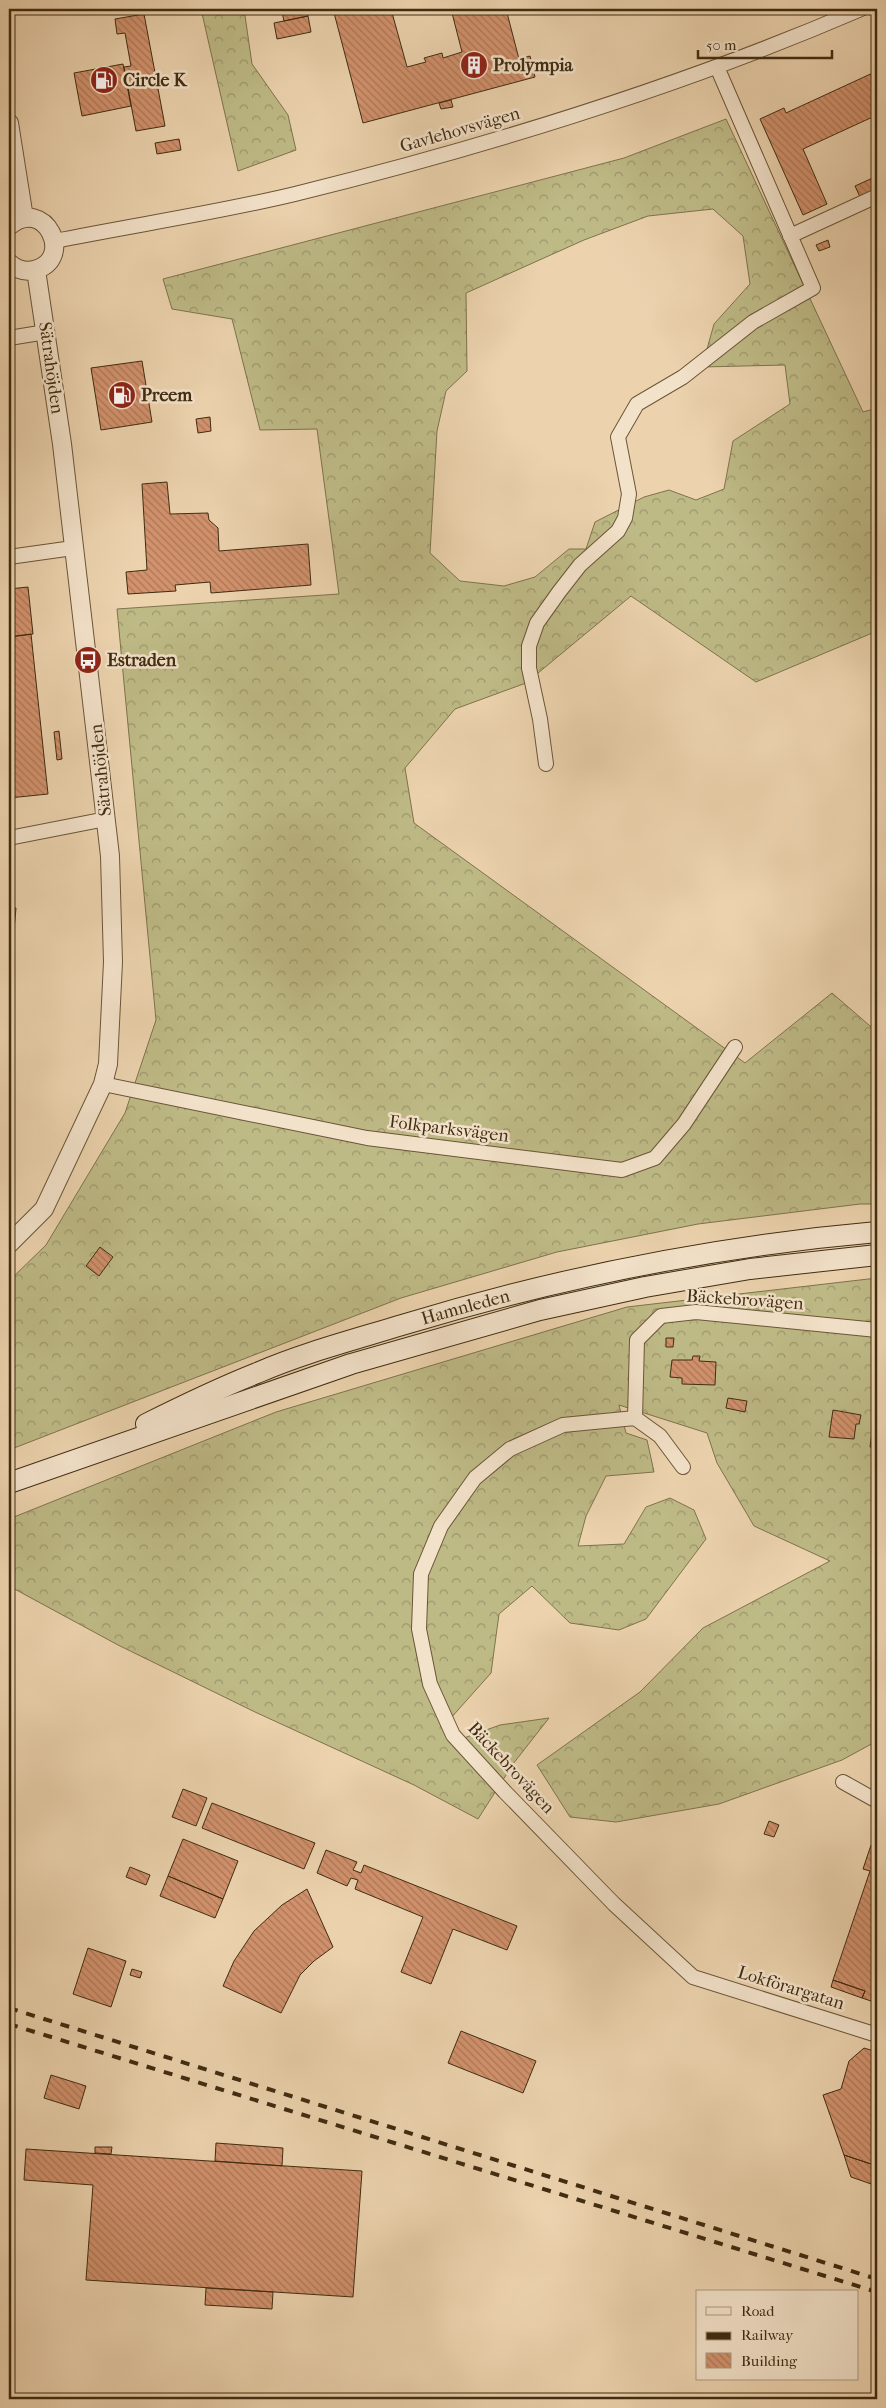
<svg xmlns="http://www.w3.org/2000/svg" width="886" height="2408" font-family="'IM FELL French Canon',serif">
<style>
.forest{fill:url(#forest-crowns);stroke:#7f734c;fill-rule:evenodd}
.building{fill:url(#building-back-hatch);stroke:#402c11}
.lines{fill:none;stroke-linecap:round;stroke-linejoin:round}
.minor-casing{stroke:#6b5638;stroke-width:16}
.tertiary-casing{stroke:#6b5638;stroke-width:20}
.secondary-casing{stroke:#402c11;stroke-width:22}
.minor{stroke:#f3e2ca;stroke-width:14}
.tertiary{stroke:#f3e2ca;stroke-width:18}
.secondary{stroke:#f3e2ca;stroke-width:20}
.rail{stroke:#402c11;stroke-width:4;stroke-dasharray:9 9;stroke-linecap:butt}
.labels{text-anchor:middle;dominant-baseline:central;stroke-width:5;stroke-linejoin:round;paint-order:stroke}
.poi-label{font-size:18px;font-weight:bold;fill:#402c11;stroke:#f3e2ca;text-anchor:start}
.street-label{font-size:18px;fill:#402c11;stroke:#f3e2ca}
</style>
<defs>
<pattern id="forest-crowns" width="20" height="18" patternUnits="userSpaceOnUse" patternTransform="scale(1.25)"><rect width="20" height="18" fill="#beba86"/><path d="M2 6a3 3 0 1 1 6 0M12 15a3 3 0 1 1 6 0" fill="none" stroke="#9c976c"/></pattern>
<pattern id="building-back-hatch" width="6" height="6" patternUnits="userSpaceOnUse" patternTransform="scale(1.25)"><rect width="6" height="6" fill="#d2926d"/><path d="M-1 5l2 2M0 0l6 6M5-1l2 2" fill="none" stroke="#ac7758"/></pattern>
</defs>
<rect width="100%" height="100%" fill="#ecd3ae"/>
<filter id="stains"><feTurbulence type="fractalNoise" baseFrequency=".004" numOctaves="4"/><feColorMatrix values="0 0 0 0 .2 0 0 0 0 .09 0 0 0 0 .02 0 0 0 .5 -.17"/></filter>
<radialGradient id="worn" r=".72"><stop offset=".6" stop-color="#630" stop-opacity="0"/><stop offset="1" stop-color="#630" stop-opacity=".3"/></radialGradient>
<path class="forest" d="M 201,9 L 244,9 L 252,64 L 288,115 L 296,150 L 238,171 Z
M 726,119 L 863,412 L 877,408 L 877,631 L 756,682 L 631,596 L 526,683 L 455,709 L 405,768 L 414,823 L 745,1063 L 832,993 L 877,1032 L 877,1204 L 860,1204 L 698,1224 L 557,1252 L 401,1298 L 9,1450 L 9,1281 L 46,1245 L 125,1113 L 156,1020 L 117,609 L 339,594 L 317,429 L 260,430 L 232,319 L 172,309 L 163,279 L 624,158 ZM 713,209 L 743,236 L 750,284 L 714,324 L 702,367 L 785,365 L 790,404 L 733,441 L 724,489 L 696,500 L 669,490 L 644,497 L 595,522 L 586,549 L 569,549 L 535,577 L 504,586 L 460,581 L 430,553 L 437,431 L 446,391 L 467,371 L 466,293 L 584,240 L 648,216 Z
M 877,1278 L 877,1741 L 842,1760 L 719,1804 L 616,1822 L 570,1817 L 537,1765 L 640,1692 L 703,1628 L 830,1561 L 754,1526 L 717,1463 L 707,1433 L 619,1405 L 626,1433 L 647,1440 L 654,1472 L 606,1476 L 586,1516 L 578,1546 L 624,1544 L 646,1507 L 670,1498 L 694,1510 L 706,1539 L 646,1619 L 619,1630 L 570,1623 L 532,1586 L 499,1614 L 491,1673 L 442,1728 L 453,1742 L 500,1725 L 549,1718 L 513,1764 L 478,1819 L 414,1785 L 255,1712 L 118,1645 L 9,1586 L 9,1519 L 276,1412 L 627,1307 Z"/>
<path class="building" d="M 295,9 L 306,9 L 308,16 L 284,21 L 282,12 Z
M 333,9 L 391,9 L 407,67 L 426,62 L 424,58 L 442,53 L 443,58 L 462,52 L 451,9 L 506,9 L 519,59 L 530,56 L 535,77 L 363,123 Z
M 144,14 L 165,126 L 136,131 L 124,67 L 131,66 L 125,33 L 117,34 L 115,19 Z
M 308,16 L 311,32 L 277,39 L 274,23 Z
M 123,64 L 131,106 L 82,116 L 74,73 Z
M 877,71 L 877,115 L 803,149 L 827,204 L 803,215 L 760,119 L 784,108 L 786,113 Z
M 451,100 L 453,107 L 441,109 L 439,103 Z
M 179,139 L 181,150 L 157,154 L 155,143 Z
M 877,176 L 877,189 L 860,197 L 855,186 Z
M 828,240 L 830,247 L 819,251 L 816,245 Z
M 142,361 L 152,422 L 101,430 L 91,368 Z
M 210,417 L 211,431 L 198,433 L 196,419 Z
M 167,482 L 170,514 L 208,513 L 209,520 L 218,528 L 219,551 L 308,544 L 311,585 L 211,593 L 210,582 L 175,585 L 176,591 L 128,594 L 126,572 L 147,570 L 142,484 Z
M 28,587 L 33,634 L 9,637 L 9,589 Z
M 31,634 L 48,794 L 9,798 L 9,637 Z
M 59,731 L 62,759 L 57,760 L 54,732 Z
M 9,882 L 12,883 L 10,907 L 16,908 L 12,952 L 9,952 Z
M 100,1247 L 113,1257 L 99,1276 L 86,1266 Z
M 666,1338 L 674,1338 L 673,1347 L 666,1347 Z
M 693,1356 L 700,1356 L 699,1361 L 716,1362 L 715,1385 L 682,1384 L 682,1378 L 670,1377 L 672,1360 L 692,1360 Z
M 728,1398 L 747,1401 L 745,1412 L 726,1408 Z
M 833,1410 L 861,1415 L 859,1424 L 856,1424 L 854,1439 L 829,1437 Z
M 877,1420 L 877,1448 L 870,1447 L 873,1425 L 876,1425 Z
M 183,1789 L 207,1798 L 196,1826 L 172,1817 Z
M 212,1803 L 315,1843 L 304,1869 L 202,1828 Z
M 769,1821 L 779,1825 L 774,1837 L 764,1834 Z
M 183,1839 L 238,1861 L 223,1899 L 168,1876 Z
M 871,1845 L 877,1847 L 877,2003 L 862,1998 L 865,1991 L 833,1980 L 870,1871 L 863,1869 Z
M 326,1850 L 357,1862 L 353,1870 L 361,1873 L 364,1865 L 517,1926 L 507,1950 L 453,1929 L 431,1984 L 401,1972 L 423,1917 L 355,1889 L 358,1880 L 351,1878 L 347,1886 L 317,1873 Z
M 130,1867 L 150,1875 L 146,1885 L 126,1877 Z
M 168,1876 L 223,1899 L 215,1918 L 160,1896 Z
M 307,1889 L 333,1947 L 314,1961 L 300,1975 L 281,2013 L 223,1986 L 234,1961 L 254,1931 L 282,1905 Z
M 88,1948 L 126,1961 L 111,2007 L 73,1994 Z
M 132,1969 L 142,1972 L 140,1978 L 130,1975 Z
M 833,1980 L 865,1991 L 862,1998 L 831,1987 Z
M 461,2031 L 536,2061 L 523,2093 L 448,2063 Z
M 864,2048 L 877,2052 L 877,2166 L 844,2155 L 823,2095 L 841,2089 L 849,2061 Z
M 51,2075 L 86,2086 L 79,2109 L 44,2098 Z
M 216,2143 L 283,2148 L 282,2166 L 215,2161 Z
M 95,2147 L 112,2147 L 111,2154 L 95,2153 Z
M 26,2149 L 362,2171 L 353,2297 L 86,2280 L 93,2185 L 24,2180 Z
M 844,2155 L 877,2166 L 877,2186 L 851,2177 Z
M 206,2288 L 273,2292 L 272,2309 L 205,2305 Z"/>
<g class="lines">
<g class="minor-casing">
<path id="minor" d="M 790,236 L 877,196
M 55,241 C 134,225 216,213 295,194 C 489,146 678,88 861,9
M 9,338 L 46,332
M 9,557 L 73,548
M 546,764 L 540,719 L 529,668 L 529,646 L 537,623 L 559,592 L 580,565 L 618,531 L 625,518 L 629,494 L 618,437 L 637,404 L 683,377 L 753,322 L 813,288 L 717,67
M 9,838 L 106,819
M 103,1084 L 367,1138 L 622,1170 L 655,1158 L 684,1124 L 735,1047
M 635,1418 L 637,1340 L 661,1316 L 696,1312 L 877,1330
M 683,1467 L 660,1436 L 635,1418 L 563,1425 L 510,1449 L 475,1478 L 441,1526 L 421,1574 L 419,1629 L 430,1684 L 453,1735 L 505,1792 L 614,1904 L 693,1977 L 877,2035
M 843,1782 L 877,1801"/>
</g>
<g class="tertiary-casing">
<path id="tertiary" d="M 9,123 L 24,218
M 9,226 C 45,195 76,260 34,270 C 25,272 16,269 9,263
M 9,1244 L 44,1209 L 103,1084 L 108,1064 L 113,962 L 110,856 L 62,444 L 36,270"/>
</g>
<g class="secondary-casing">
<g id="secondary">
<path id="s1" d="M 146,1424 C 182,1406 219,1388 257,1373 C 303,1353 353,1340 402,1325 C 557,1278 716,1246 877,1232"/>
<path d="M 9,1483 L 351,1364 L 540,1310 L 645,1287 L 750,1269 L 877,1255"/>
</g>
</g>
<use href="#minor" class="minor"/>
<use href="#tertiary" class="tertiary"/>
<use href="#secondary" class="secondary"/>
<path class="rail" d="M 9,2008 L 877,2279
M 9,2024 L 877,2292"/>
</g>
<defs>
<g id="building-disc" transform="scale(1.4375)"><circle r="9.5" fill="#8f2418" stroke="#f3e2ca"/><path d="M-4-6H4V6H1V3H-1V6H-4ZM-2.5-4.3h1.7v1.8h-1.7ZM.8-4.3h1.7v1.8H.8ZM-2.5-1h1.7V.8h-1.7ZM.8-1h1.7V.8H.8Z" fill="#fff"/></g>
<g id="fuel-disc" transform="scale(1.4375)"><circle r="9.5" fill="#8f2418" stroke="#f3e2ca"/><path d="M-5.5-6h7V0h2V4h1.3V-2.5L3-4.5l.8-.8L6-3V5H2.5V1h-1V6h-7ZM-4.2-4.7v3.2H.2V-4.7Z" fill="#fff"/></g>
<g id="bus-disc" transform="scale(1.4375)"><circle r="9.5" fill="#8f2418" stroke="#f3e2ca"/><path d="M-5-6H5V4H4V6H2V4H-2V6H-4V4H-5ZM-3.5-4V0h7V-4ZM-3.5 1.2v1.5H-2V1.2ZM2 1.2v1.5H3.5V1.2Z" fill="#fff"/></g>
</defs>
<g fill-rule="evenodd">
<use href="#building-disc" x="474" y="65"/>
<use href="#fuel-disc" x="104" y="80"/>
<use href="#fuel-disc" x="122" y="395"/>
<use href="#bus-disc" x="88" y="660"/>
</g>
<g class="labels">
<g class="poi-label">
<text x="493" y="65">Prolympia</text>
<text x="123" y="80">Circle K</text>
<text x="141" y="395">Preem</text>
<text x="107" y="660">Estraden</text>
</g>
<g class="street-label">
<text transform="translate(460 130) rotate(-16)">Gavlehovsvägen</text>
<text transform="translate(51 368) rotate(82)">Sätrahöjden</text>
<text transform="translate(101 770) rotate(-96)">Sätrahöjden</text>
<text transform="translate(449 1129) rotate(7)">Folkparksvägen</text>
<text transform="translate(745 1300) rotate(4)">Bäckebrovägen</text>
<text stroke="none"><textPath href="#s1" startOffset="341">Hamnleden</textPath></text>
<text transform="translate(511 1768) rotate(47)">Bäckebrovägen</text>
<text transform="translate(791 1988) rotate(17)">Lokförargatan</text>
</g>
</g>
<rect width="886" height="2408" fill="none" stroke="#ecd3ae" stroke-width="30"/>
<rect x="10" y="10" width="866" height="2388" fill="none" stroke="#402c11" stroke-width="2.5"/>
<rect x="15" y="15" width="856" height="2378" fill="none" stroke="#402c11"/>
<rect x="696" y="2290" width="162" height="90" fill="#f3e2ca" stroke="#ab9980"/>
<rect x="706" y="2307" width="25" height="8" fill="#f3e2ca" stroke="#ab9980"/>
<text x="741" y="2316" font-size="15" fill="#402c11">Road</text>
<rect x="706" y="2332" width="25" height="8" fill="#402c11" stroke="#ab9980"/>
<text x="741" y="2340" font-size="15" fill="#402c11">Railway</text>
<rect x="706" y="2353" width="25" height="15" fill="url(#building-back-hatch)" stroke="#ab9980"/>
<text x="741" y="2366" font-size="15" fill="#402c11">Building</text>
<path d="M698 50v8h134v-8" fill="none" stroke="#402c11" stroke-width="2.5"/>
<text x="706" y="50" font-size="15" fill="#402c11" stroke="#f3e2ca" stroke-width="4" paint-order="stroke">50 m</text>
<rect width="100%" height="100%" filter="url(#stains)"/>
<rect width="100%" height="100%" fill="url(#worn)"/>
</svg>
